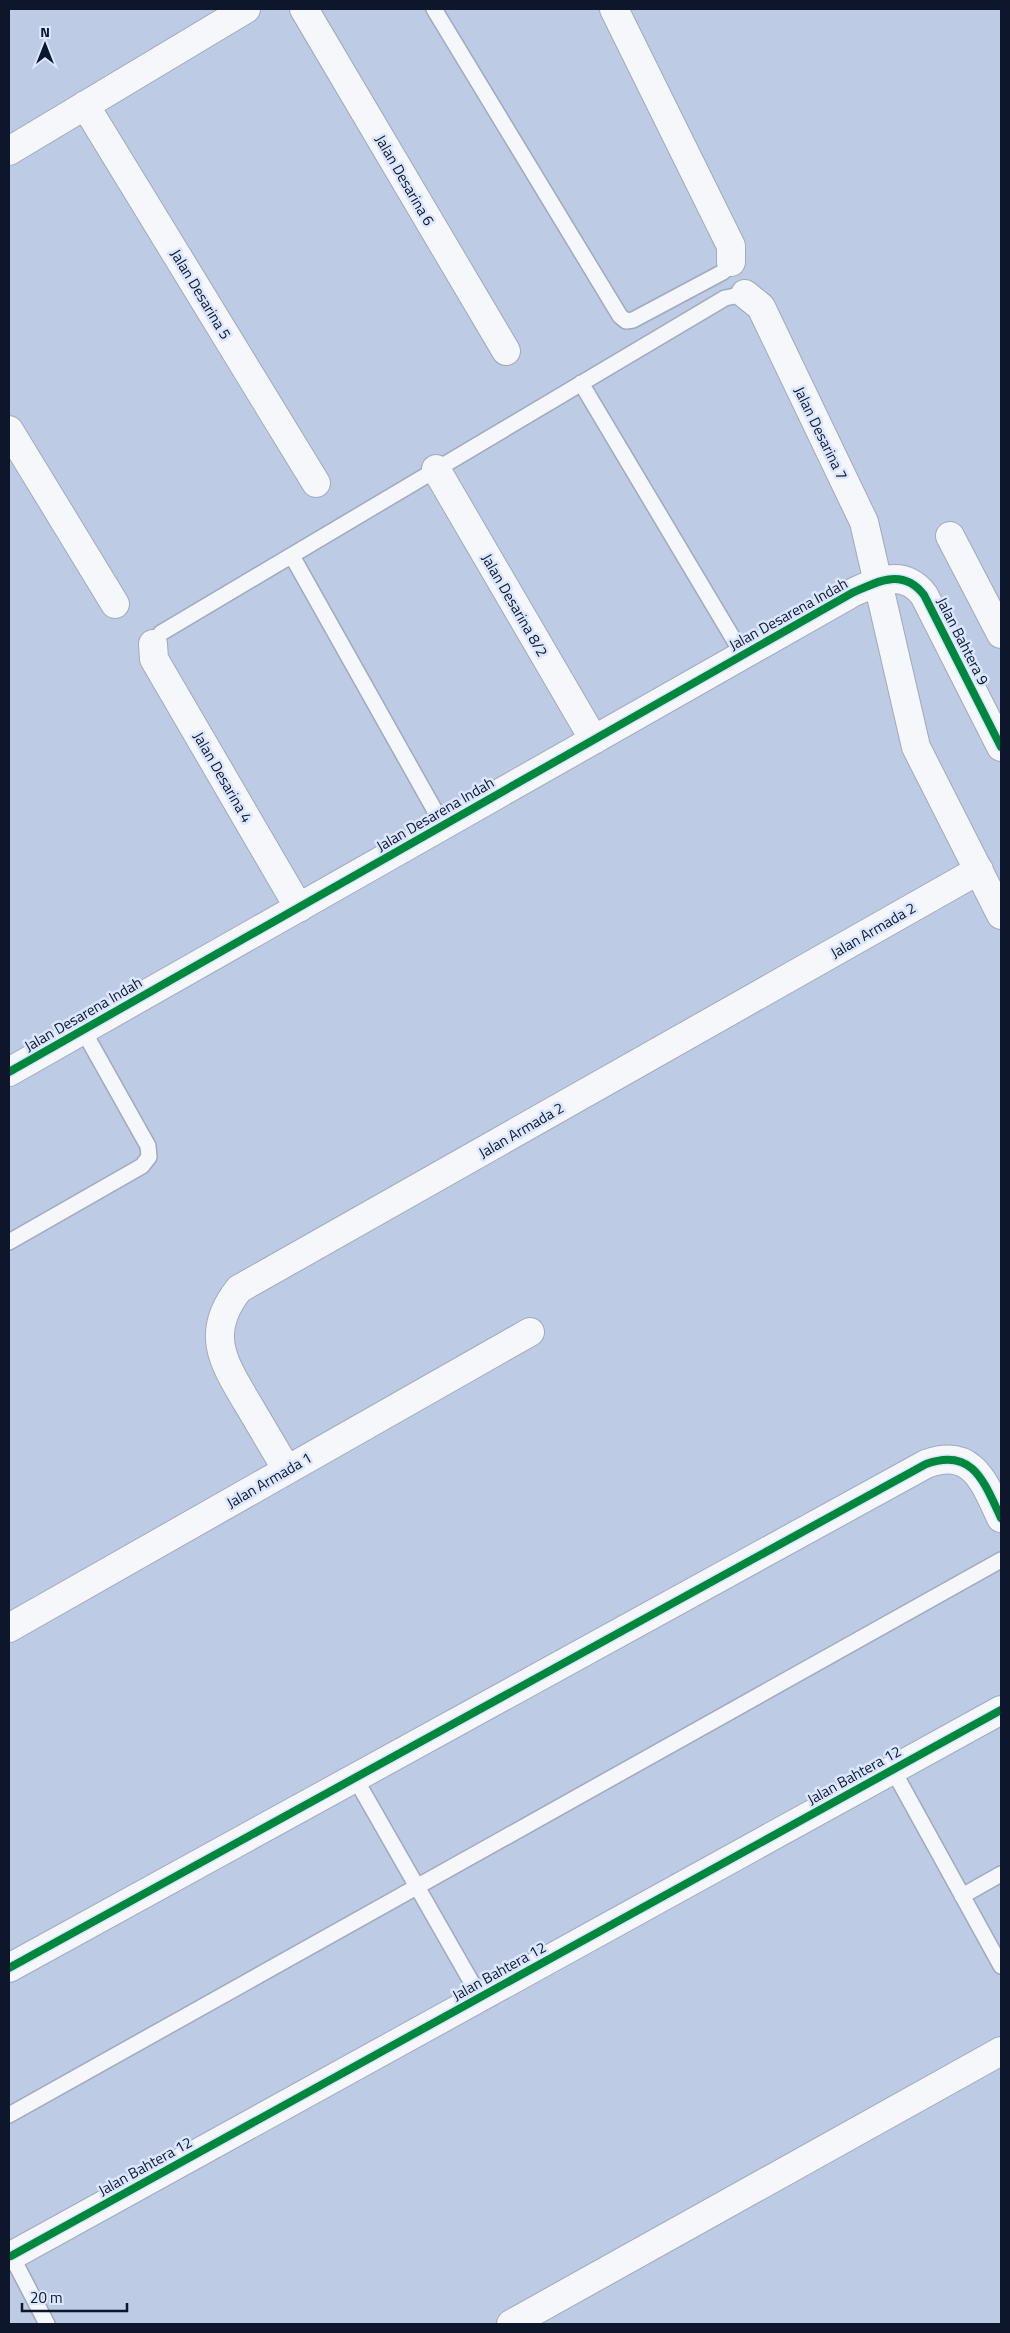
<svg xmlns="http://www.w3.org/2000/svg" width="1010" height="2333" font-family="'Titillium Web',sans-serif">
<style>
.lines{fill:none;stroke-linecap:round;stroke-linejoin:round}
.service-casing{stroke:#9faac0;stroke-width:18}
.minor-casing{stroke:#9faac0;stroke-width:30}
.service{stroke:#f5f7fb;stroke-width:15}
.minor{stroke:#f5f7fb;stroke-width:28}
.cycleway-casing{stroke:#dbe7ff;stroke-width:11}
.cycleway{stroke:#00873e;stroke-width:8}
.labels{text-anchor:middle;dominant-baseline:central;stroke-width:5;stroke-linejoin:round;paint-order:stroke}
.street-label{font-size:15px;fill:#0d162b;stroke:#dbe7ff}
</style>
<rect width="100%" height="100%" fill="#becbe5"/>
<g class="lines">
<g class="service-casing">
<path id="service" d="M 434,9 L 620,316 L 626,321 L 633,320 L 723,272 L 731,262
M 581,383 L 743,655
M 292,556 L 443,825
M 153,644 L 161,633 L 725,298 L 745,294
M 9,1242 L 142,1166 L 149,1157 L 148,1146 L 83,1030
M 893,1770 L 1001,1966
M 355,1778 L 480,1997
M 962,1896 L 1001,1874
M 9,2115 L 1001,1560
M 9,2251 L 47,2324"/>
</g>
<g class="minor-casing">
<path id="minor" d="M 304,9 L 506,351
M 614,9 L 731,246 L 731,262
M 85,105 L 316,483
M 9,151 L 246,9
M 745,294 L 761,307 L 864,522 L 916,747 L 1001,915
M 9,430 L 115,604
M 436,469 L 594,740
M 950,536 L 1001,634
M 153,644 L 154,659 L 299,908
M 9,1072 L 852,593 C 878,581 903,568 924,595 L 1001,747
M 287,1470 C 274,1448 261,1426 248,1404 C 223,1362 204,1333 239,1289 L 979,870
M 9,1628 L 530,1332
M 9,1968 L 926,1464 C 973,1447 984,1482 1001,1518
M 11,2256 L 1001,1710
M 511,2324 L 1001,2051"/>
</g>
<use href="#service" class="service"/>
<use href="#minor" class="minor"/>
<g class="cycleway-casing">
<path id="cycleway" d="M 9,1072 L 852,593 C 878,581 903,568 924,595 L 1001,747
M 9,1968 L 926,1464 C 973,1447 984,1482 1001,1518
M 11,2256 L 1001,1710"/>
</g>
<use href="#cycleway" class="cycleway"/>
</g>
<g class="labels">
<g class="street-label">
<text transform="translate(405 180) rotate(60)">Jalan Desarina 6</text>
<text transform="translate(201 294) rotate(59)">Jalan Desarina 5</text>
<text transform="translate(821 433) rotate(64)">Jalan Desarina 7</text>
<text transform="translate(515 605) rotate(60)">Jalan Desarina 8/2</text>
<text transform="translate(788 614) rotate(-29)">Jalan Desarena Indah</text>
<text transform="translate(963 641) rotate(63)">Jalan Bahtera 9</text>
<text transform="translate(223 777) rotate(60)">Jalan Desarina 4</text>
<text transform="translate(435 814) rotate(-30)">Jalan Desarena Indah</text>
<text transform="translate(873 930) rotate(-30)">Jalan Armada 2</text>
<text transform="translate(83 1014) rotate(-30)">Jalan Desarena Indah</text>
<text transform="translate(521 1130) rotate(-30)">Jalan Armada 2</text>
<text transform="translate(269 1480) rotate(-30)">Jalan Armada 1</text>
<text transform="translate(854 1775) rotate(-29)">Jalan Bahtera 12</text>
<text transform="translate(499 1971) rotate(-29)">Jalan Bahtera 12</text>
<text transform="translate(145 2166) rotate(-29)">Jalan Bahtera 12</text>
</g>
</g>
<rect width="1010" height="2333" fill="none" stroke="#0d162b" stroke-width="20"/>
<g transform="translate(45 45)" stroke="#dbe7ff" stroke-width="4" paint-order="stroke">
<path d="M0-4L9 19L0 12L-9 19Z" fill="#0d162b"/>
<text y="-8" font-size="14" font-weight="bold" text-anchor="middle" fill="#0d162b">N</text>
</g>
<path d="M22 2303v8h105v-8" fill="none" stroke="#0d162b" stroke-width="2.5"/>
<text x="30" y="2303" font-size="15" fill="#0d162b" stroke="#dbe7ff" stroke-width="4" paint-order="stroke">20 m</text>
</svg>
